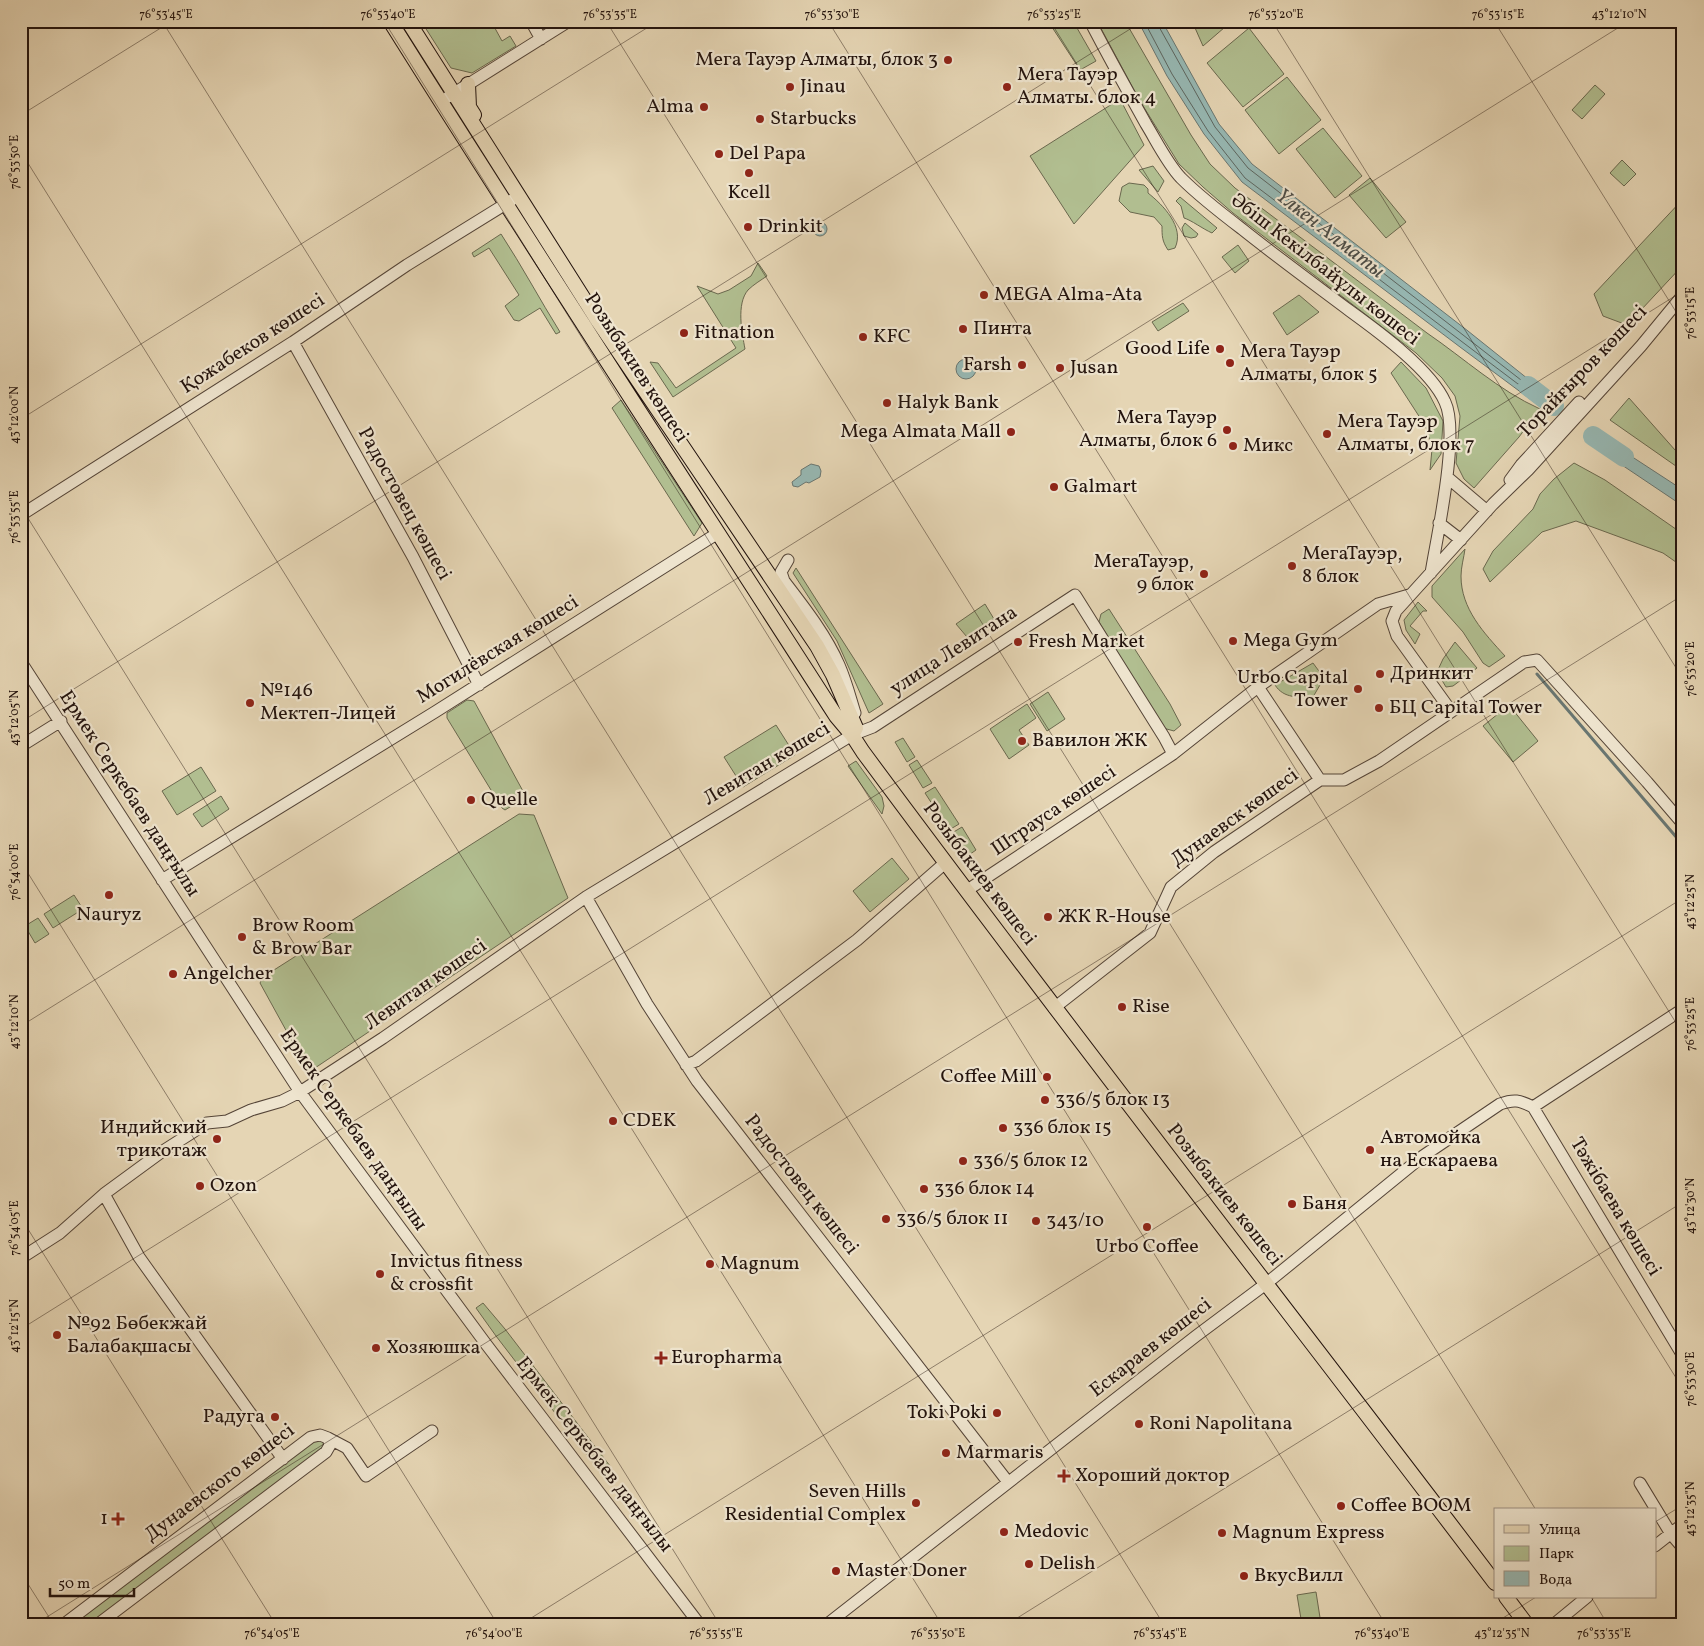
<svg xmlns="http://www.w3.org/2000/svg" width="1704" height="1646" font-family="Vollkorn,serif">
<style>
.green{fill:#b1be90;stroke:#6a684e}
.water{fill:#97b8b3;stroke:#697671}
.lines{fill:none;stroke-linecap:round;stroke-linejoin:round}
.shore{stroke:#5d6660;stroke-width:1}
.stream{stroke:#697671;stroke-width:3}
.river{stroke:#97b8b3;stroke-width:20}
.minor-casing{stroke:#544437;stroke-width:13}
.major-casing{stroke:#23130d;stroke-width:16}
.minor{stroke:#eee4ce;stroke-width:11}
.major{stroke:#e5d5b4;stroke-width:14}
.ticks{fill:none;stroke:#23130d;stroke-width:1;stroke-opacity:0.45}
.poi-dot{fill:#8f2418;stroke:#eee4ce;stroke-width:2}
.labels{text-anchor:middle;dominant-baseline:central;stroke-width:4.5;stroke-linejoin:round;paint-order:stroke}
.poi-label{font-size:20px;fill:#23130d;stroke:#eee4ce;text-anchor:start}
.street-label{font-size:20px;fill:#23130d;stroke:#eee4ce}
.water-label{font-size:21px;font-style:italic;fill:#4c4d47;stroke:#eee4ce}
.neatline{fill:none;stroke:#23130d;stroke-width:2}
.ticks-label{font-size:12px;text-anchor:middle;fill:#23130d}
</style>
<rect width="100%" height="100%" fill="#e5d5b4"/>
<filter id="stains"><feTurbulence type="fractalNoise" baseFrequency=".004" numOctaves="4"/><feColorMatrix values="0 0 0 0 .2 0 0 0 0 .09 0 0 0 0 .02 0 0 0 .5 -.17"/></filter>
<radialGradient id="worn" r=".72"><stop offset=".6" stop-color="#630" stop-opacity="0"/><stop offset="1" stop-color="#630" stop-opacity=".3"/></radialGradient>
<path class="green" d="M 421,21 L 491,21 L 502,41 L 510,36 L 516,46 L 472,73 L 451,68 Z
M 1048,21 L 1073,21 L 1096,61 L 1080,70 Z
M 1097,21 L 1125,21 L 1191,135 L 1210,164 L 1235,188 L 1427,333 C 1465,359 1498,390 1540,409 L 1519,437 L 1474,488 L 1464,479 L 1456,463 L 1460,416 L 1455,396 L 1442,378 L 1416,353 L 1233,213 L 1203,187 L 1179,164 L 1140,101 Z
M 1192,21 L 1232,21 L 1203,46 Z
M 1249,28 L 1284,74 L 1243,107 L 1207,63 Z
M 1287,77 L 1321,120 L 1279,154 L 1245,110 Z
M 1595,85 L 1605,94 L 1582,119 L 1572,110 Z
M 1120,99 L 1144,145 L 1074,224 L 1030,156 Z
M 1323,128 L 1362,176 L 1335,198 L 1296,149 Z
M 1622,160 L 1636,174 L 1624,186 L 1610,173 Z
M 1153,166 L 1164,181 L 1158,192 L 1139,170 Z
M 1370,178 L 1406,222 L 1386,238 L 1349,195 Z
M 1129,183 L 1144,185 L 1148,189 L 1148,193 C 1163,205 1185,227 1175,248 L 1168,250 C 1162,241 1162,236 1162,226 L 1154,217 L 1130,212 L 1119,201 L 1122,187 Z
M 1180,197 L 1217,228 L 1212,233 C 1203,229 1191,220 1184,218 L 1181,206 L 1176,201 Z
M 1683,199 L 1683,265 L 1627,325 L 1603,316 L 1594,294 Z
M 1185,223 L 1198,234 L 1196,237 L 1191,238 L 1184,236 L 1182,228 Z
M 501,234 C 522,266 540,300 560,332 L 556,334 L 540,308 L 519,321 L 514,320 L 505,306 L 519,295 L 489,248 L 474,257 L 472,253 Z
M 1238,245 L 1249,261 L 1235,273 L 1222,257 Z
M 758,263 L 767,276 C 761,280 753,285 748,290 C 736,304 742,333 745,349 L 673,397 L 650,362 L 658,363 L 676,388 L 736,348 L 697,286 L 718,294 L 729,290 L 751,276 Z
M 1299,295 L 1319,312 L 1287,335 L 1273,313 Z
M 1183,303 L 1189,311 L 1158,331 L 1152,322 Z
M 1401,362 L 1426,388 L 1443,421 L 1441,454 L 1430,470 L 1432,449 L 1426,427 L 1391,373 Z
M 1629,398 L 1683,459 L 1683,471 L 1610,420 Z
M 621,400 L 702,523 L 694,536 L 612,408 Z
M 1574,463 L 1605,480 L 1683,534 L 1683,567 L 1663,553 L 1576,521 L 1542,532 L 1490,582 L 1483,569 L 1493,551 L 1533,509 L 1540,494 L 1554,479 Z
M 1465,549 C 1464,557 1461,567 1461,576 C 1461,609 1484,633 1505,656 L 1489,667 L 1483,663 L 1463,632 L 1432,597 L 1432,586 Z
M 796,568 L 883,704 L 869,713 L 837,641 L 793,573 Z
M 1418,602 L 1427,611 L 1423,611 L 1410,626 L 1420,634 L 1415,644 L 1406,630 L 1404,620 Z
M 985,604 L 994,619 L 967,637 L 956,624 Z
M 1109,609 L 1170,704 L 1181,725 L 1174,731 L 1163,728 L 1099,622 L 1101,614 Z
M 1455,642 L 1477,668 L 1453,686 L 1446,687 L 1437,672 L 1443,659 Z
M 1313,663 L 1324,678 L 1313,697 C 1299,697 1284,699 1275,685 Z
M 1048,692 L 1065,719 L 1047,731 L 1030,704 Z
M 467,700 L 474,701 L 524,793 L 523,799 L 505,810 L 502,808 L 447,718 L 447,713 Z
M 1027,704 L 1036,718 L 1019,730 L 1029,745 L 1009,759 L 990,729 Z
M 1509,705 L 1538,741 L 1513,762 L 1483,726 Z
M 776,725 L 795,755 L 743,787 L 724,757 Z
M 903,738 L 915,757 L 907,762 L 895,742 Z
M 917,760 L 932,783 L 923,788 L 909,765 Z
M 856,761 L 882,797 L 884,806 L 882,814 L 848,766 Z
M 201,767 L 216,791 L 177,815 L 162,791 Z
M 935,787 L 959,824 L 949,830 L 925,793 Z
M 221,796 L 229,809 L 202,827 L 193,814 Z
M 519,814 L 534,815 L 568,898 L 309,1072 L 260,983 L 263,977 Z
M 962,827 L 976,850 L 966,857 L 952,833 Z
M 892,858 L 909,879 L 870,912 L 853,891 Z
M 74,895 L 83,909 L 53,928 L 44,914 Z
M 38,918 L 49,934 L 35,943 L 25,926 Z
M 483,1303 L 505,1329 L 610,1466 L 603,1471 L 595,1465 L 496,1336 L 476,1308 Z
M 311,1437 L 330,1445 L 92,1625 L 68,1625 Z
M 626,1493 L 664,1545 L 657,1545 L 623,1498 Z
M 1316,1592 L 1321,1624 L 1302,1625 L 1297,1595 Z"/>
<path class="water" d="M 1138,21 L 1162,21 L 1219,124 L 1252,164 L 1468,331 L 1543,391 L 1548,402 L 1534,402 L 1460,347 L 1242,182 L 1204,134 L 1167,76 Z
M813 229a7 7 0 1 1 14 0a7 7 0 1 1-14 0Z
M956 369a10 10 0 1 1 20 0a10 10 0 1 1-20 0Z
M 1602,442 L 1614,445 L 1683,490 L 1683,506 L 1607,455 Z
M 811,464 L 819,466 L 821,471 L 820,477 L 809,483 L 806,482 L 798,487 L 793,486 L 792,482 L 801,475 L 801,470 Z"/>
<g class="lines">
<path class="shore" d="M 1144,21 L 1172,74 L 1208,131 L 1245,178 L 1518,384 L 1522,383 L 1521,380 L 1248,168 L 1215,127 L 1158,25 L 1158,21"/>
<path class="stream" d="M 1537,674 L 1683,845"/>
<path class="river" d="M 1528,386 L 1554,406
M 1593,436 L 1624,457"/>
<g class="minor-casing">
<path id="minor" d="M 531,21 L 541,39
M 1090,21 C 1108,56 1127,90 1146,124 C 1157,142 1167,163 1181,178 C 1200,197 1221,213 1242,229 C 1277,257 1314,284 1350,311 C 1379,332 1431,370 1445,402 C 1460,433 1437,536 1431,573
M 448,97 L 569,21
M 293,342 L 413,557 L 479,685
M 1447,477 L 1487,511
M 1510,480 L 1521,465 L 1579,402
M 21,515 L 293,342 L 407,265 L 512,200
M 1439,523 L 1461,540
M 788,560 L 781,572 L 784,581 C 804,607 826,635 839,665 C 846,681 850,697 855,713
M 21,662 L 300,1092 L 486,1344 L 700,1625
M 1258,687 L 1320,780
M 1451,711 L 1397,636 L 1392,621 L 1396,611 L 1493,504 L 1528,470 L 1641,346 L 1683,295
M 21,746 L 61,721
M 162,880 L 435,712 L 718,533
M 966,891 L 1173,754 L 1258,687 L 1378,604 L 1409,595
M 586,897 L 647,1004 L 697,1081 L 1008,1482
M 1054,1008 L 1150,933 L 1171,887 L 1214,852 L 1320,780 L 1344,780 L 1379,761 L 1524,662 L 1537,660 L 1647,782 L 1683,824
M 686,1065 L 696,1061 L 857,940 L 945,863
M 1533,1107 L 1683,1009
M 104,1194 L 139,1257 L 283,1459
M 21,1258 L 60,1233 L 104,1194 L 160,1153 L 207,1123 L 227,1121 L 251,1110 L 282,1101 L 300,1092 L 383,1038 L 586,897 L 852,735 L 873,727 L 1075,595 L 1164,737 L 1173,754
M 328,1438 L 347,1448 L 366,1476 L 432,1431
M 1640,1483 L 1671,1534 L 1683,1548
M 1655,1546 L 1683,1524
M 63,1625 L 311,1437 L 320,1435 L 328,1438 L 330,1445 L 326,1452 L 97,1625
M 826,1625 L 1196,1336 L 1267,1283 L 1423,1156 L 1500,1104 C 1514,1099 1519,1100 1533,1107 L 1683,1356
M 1553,1625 L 1587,1597"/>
</g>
<g class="major-casing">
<path id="major" d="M 390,21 C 536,254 687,484 836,716 L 852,735 L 863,752 C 1070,1032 1285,1306 1495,1583
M 408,21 L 596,318 L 817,646 L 833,675 L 856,728 L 852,735
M 468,84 L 469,107 L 474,115
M 1506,1597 L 1527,1625"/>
</g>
<use href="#minor" class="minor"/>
<use href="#major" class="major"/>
</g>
<path class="ticks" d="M 162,21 L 1164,1625M 384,21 L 1386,1625M 606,21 L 1536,1510M 828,21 L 1683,1389M 1050,21 L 1683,1034M 1272,21 L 1683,679M 1494,21 L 1683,323M 21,115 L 172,21M 21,152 L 942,1625M 21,419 L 658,21M 21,507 L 720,1625M 21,722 L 1143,21M 21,862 L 498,1625M 21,1026 L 1629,21M 21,1218 L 276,1625M 21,1329 L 1683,291M 1655,1522 L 1683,1505M 21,1573 L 54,1625M 1591,1597 L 1608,1625M 34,1625 L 1683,595M 520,1625 L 1683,898M 1006,1625 L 1683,1202M 1492,1625 L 1536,1597"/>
<g class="poi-dot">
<circle cx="948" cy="60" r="5"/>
<circle cx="790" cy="87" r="5"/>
<circle cx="1007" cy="87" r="5"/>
<circle cx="704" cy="107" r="5"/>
<circle cx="760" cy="119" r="5"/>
<circle cx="719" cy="154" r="5"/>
<circle cx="749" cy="173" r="5"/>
<circle cx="748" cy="227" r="5"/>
<circle cx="984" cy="295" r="5"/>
<circle cx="963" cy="329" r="5"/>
<circle cx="684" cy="333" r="5"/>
<circle cx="863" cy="337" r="5"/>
<circle cx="1220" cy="349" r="5"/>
<circle cx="1230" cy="363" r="5"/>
<circle cx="1022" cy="365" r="5"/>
<circle cx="1060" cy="368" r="5"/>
<circle cx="887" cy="403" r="5"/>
<circle cx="1227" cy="430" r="5"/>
<circle cx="1011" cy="432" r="5"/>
<circle cx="1327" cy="434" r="5"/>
<circle cx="1233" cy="446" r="5"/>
<circle cx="1054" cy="487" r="5"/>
<circle cx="1292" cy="566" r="5"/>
<circle cx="1204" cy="574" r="5"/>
<circle cx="1233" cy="641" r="5"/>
<circle cx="1018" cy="642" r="5"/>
<circle cx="1380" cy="674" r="5"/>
<circle cx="1358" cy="689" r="5"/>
<circle cx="250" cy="703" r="5"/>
<circle cx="1379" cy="708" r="5"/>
<circle cx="1022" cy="741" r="5"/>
<circle cx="471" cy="800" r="5"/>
<circle cx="109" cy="895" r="5"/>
<circle cx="1048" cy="917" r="5"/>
<circle cx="242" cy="937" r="5"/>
<circle cx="173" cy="974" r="5"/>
<circle cx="1122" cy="1007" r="5"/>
<circle cx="1047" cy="1077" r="5"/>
<circle cx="1045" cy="1100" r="5"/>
<circle cx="613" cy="1121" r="5"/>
<circle cx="1003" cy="1128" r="5"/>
<circle cx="217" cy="1139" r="5"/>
<circle cx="1370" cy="1150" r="5"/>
<circle cx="963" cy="1161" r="5"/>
<circle cx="200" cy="1186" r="5"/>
<circle cx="924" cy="1189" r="5"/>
<circle cx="1292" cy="1204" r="5"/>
<circle cx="886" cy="1219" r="5"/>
<circle cx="1036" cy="1221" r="5"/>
<circle cx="1147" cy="1227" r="5"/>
<circle cx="710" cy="1264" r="5"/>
<circle cx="380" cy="1274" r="5"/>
<circle cx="57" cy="1335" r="5"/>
<circle cx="376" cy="1348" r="5"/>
<path d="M658.5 1350.5h5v5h5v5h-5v5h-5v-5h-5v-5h5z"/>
<circle cx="997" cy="1413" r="5"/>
<circle cx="275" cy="1417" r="5"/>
<circle cx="1139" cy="1424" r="5"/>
<circle cx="946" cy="1453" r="5"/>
<path d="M1061.5 1468.5h5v5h5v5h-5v5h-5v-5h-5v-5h5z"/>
<circle cx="916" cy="1503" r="5"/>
<circle cx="1341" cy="1506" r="5"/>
<path d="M115.5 1511.5h5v5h5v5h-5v5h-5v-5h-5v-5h5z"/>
<circle cx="1004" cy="1532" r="5"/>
<circle cx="1222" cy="1533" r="5"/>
<circle cx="1029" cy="1564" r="5"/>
<circle cx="836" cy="1571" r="5"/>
<circle cx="1244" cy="1576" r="5"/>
</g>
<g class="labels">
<g class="poi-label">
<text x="938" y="60" text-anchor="end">Мега Тауэр Алматы, блок 3</text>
<text x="1017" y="75">Мега Тауэр<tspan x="1017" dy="23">Алматы. блок 4</tspan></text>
<text x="800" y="87">Jinau</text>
<text x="694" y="107" text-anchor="end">Alma</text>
<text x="770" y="119">Starbucks</text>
<text x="729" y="154">Del Papa</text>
<text x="749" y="193" text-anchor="middle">Kcell</text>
<text x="758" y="227">Drinkit</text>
<text x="994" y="295">MEGA Alma-Ata</text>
<text x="973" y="329">Пинта</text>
<text x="694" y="333">Fitnation</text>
<text x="873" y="337">KFC</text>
<text x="1210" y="349" text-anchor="end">Good Life</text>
<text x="1240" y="352">Мега Тауэр<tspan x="1240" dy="23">Алматы, блок 5</tspan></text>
<text x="1012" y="365" text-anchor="end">Farsh</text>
<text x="1070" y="368">Jusan</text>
<text x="897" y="403">Halyk Bank</text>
<text x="1217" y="418" text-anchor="end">Мега Тауэр<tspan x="1217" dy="23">Алматы, блок 6</tspan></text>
<text x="1337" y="422">Мега Тауэр<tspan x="1337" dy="23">Алматы, блок 7</tspan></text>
<text x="1001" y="432" text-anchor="end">Mega Almata Mall</text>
<text x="1243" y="446">Микс</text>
<text x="1064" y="487">Galmart</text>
<text x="1302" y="554">МегаТауэр,<tspan x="1302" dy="23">8 блок</tspan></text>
<text x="1194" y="562" text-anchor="end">МегаТауэр,<tspan x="1194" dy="23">9 блок</tspan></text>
<text x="1243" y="641">Mega Gym</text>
<text x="1028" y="642">Fresh Market</text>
<text x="1390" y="674">Дринкит</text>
<text x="1348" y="678" text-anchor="end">Urbo Capital<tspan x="1348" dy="23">Tower</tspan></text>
<text x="260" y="691">№146<tspan x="260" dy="23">Мектеп-Лицей</tspan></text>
<text x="1389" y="708">БЦ Capital Tower</text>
<text x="1032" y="741">Вавилон ЖК</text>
<text x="481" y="800">Quelle</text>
<text x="109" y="915" text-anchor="middle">Nauryz</text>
<text x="1058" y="917">ЖК R-House</text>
<text x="252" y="926">Brow Room<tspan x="252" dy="23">&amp; Brow Bar</tspan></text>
<text x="183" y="974">Angelcher</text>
<text x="1132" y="1007">Rise</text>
<text x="1037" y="1077" text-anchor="end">Coffee Mill</text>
<text x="1055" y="1100">336/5 блок 13</text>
<text x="623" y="1121">CDEK</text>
<text x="207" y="1128" text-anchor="end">Индийский<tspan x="207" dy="23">трикотаж</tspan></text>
<text x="1013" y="1128">336 блок 15</text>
<text x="1380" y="1138">Автомойка<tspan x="1380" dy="23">на Ескараева</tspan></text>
<text x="973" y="1161">336/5 блок 12</text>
<text x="210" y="1186">Ozon</text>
<text x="934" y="1189">336 блок 14</text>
<text x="1302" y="1204">Баня</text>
<text x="896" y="1219">336/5 блок 11</text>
<text x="1046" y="1221">343/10</text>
<text x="1147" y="1247" text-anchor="middle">Urbo Coffee</text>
<text x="390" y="1262">Invictus fitness<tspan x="390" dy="23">&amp; crossfit</tspan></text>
<text x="720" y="1264">Magnum</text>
<text x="67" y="1324">№92 Бөбекжай<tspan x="67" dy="23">Балабақшасы</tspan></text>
<text x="386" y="1348">Хозяюшка</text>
<text x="671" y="1358">Europharma</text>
<text x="987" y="1413" text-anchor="end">Toki Poki</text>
<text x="265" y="1417" text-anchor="end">Радуга</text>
<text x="1149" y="1424">Roni Napolitana</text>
<text x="956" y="1453">Marmaris</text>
<text x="1075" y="1476">Хороший доктор</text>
<text x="906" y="1492" text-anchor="end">Seven Hills<tspan x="906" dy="23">Residential Complex</tspan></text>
<text x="1351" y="1506">Coffee BOOM</text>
<text x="108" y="1519" text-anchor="end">1</text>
<text x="1014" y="1532">Medovic</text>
<text x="1232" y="1533">Magnum Express</text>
<text x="1039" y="1564">Delish</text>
<text x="846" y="1571">Master Doner</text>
<text x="1254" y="1576">ВкусВилл</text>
</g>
<g class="street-label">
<text transform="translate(1325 270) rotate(38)">Әбіш Кекілбайұлы көшесі</text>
<text transform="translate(253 344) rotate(-33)">Қожабеков көшесі</text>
<text transform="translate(636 368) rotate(57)">Розыбакиев көшесі</text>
<text transform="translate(1583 372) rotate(-46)">Торайғыров көшесі</text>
<text transform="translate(404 504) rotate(61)">Радостовец көшесі</text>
<text transform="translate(498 650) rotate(-32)">Могилёвская көшесі</text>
<text transform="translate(954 651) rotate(-33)">улица Левитана</text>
<text transform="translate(767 764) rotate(-31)">Левитан көшесі</text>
<text transform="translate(129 794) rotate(57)">Ермек Серкебаев даңғылы</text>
<text transform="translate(1054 811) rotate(-34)">Штрауса көшесі</text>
<text transform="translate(1235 818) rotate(-36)">Дунаевск көшесі</text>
<text transform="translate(979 874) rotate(53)">Розыбакиев көшесі</text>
<text transform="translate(426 985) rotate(-35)">Левитан көшесі</text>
<text transform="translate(353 1130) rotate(55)">Ермек Серкебаев даңғылы</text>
<text transform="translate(801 1185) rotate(52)">Радостовец көшесі</text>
<text transform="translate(1224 1195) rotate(52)">Розыбакиев көшесі</text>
<text transform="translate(1615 1207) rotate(59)">Тәжібаева көшесі</text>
<text transform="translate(1151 1348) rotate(-38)">Ескараев көшесі</text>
<text transform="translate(594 1455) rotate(52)">Ермек Серкебаев даңғылы</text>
<text transform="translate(220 1483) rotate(-37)">Дунаевского көшесі</text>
</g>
<g class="water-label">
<text transform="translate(1330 234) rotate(38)">Үлкен Алматы</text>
</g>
</g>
<rect width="1704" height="1646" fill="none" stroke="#e5d5b4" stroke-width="55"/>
<rect x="1494" y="1508" width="162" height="90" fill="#eee4ce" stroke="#9d9081"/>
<rect x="1504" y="1525" width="25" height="8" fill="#e5d5b4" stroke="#9d9081"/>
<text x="1539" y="1534" font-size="15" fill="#23130d">Улица</text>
<rect x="1504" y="1546" width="25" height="15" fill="#b1be90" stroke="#9d9081"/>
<text x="1539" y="1558" font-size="15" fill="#23130d">Парк</text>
<rect x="1504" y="1571" width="25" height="15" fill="#97b8b3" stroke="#9d9081"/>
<text x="1539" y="1584" font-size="15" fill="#23130d">Вода</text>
<path d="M50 1588v8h84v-8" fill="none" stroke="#23130d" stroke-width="2.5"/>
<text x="58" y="1588" font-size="15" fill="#23130d" stroke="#eee4ce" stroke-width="4" paint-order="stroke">50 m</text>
<rect x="28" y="28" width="1648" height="1590" class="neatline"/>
<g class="ticks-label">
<text x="166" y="18">76°53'45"E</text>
<text x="388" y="18">76°53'40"E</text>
<text x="610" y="18">76°53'35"E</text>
<text x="832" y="18">76°53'30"E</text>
<text x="1054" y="18">76°53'25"E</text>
<text x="1276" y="18">76°53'20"E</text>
<text x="1498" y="18">76°53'15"E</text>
<text x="1619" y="18">43°12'10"N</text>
<text transform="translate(14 162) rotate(-90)" y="4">76°53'50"E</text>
<text transform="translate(1690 313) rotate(-90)" y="4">76°53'15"E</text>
<text transform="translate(14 415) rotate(-90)" y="4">43°12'00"N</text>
<text transform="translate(14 517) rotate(-90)" y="4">76°53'55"E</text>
<text transform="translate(1690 669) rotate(-90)" y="4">76°53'20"E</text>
<text transform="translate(14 718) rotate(-90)" y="4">43°12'05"N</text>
<text transform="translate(14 872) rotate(-90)" y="4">76°54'00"E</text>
<text transform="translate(1690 902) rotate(-90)" y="4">43°12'25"N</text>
<text transform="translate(14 1022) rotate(-90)" y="4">43°12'10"N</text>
<text transform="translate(1690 1024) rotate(-90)" y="4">76°53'25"E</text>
<text transform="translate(1690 1206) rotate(-90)" y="4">43°12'30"N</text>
<text transform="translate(14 1228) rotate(-90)" y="4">76°54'05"E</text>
<text transform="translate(14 1326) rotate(-90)" y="4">43°12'15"N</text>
<text transform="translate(1690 1379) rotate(-90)" y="4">76°53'30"E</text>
<text transform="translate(1690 1509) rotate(-90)" y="4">43°12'35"N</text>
<text x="272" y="1637">76°54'05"E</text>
<text x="494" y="1637">76°54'00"E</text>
<text x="716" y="1637">76°53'55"E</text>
<text x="938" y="1637">76°53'50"E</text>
<text x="1160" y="1637">76°53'45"E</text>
<text x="1382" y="1637">76°53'40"E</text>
<text x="1502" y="1637">43°12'35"N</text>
<text x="1604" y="1637">76°53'35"E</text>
</g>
<rect width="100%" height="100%" filter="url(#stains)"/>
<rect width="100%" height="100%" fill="url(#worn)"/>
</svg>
